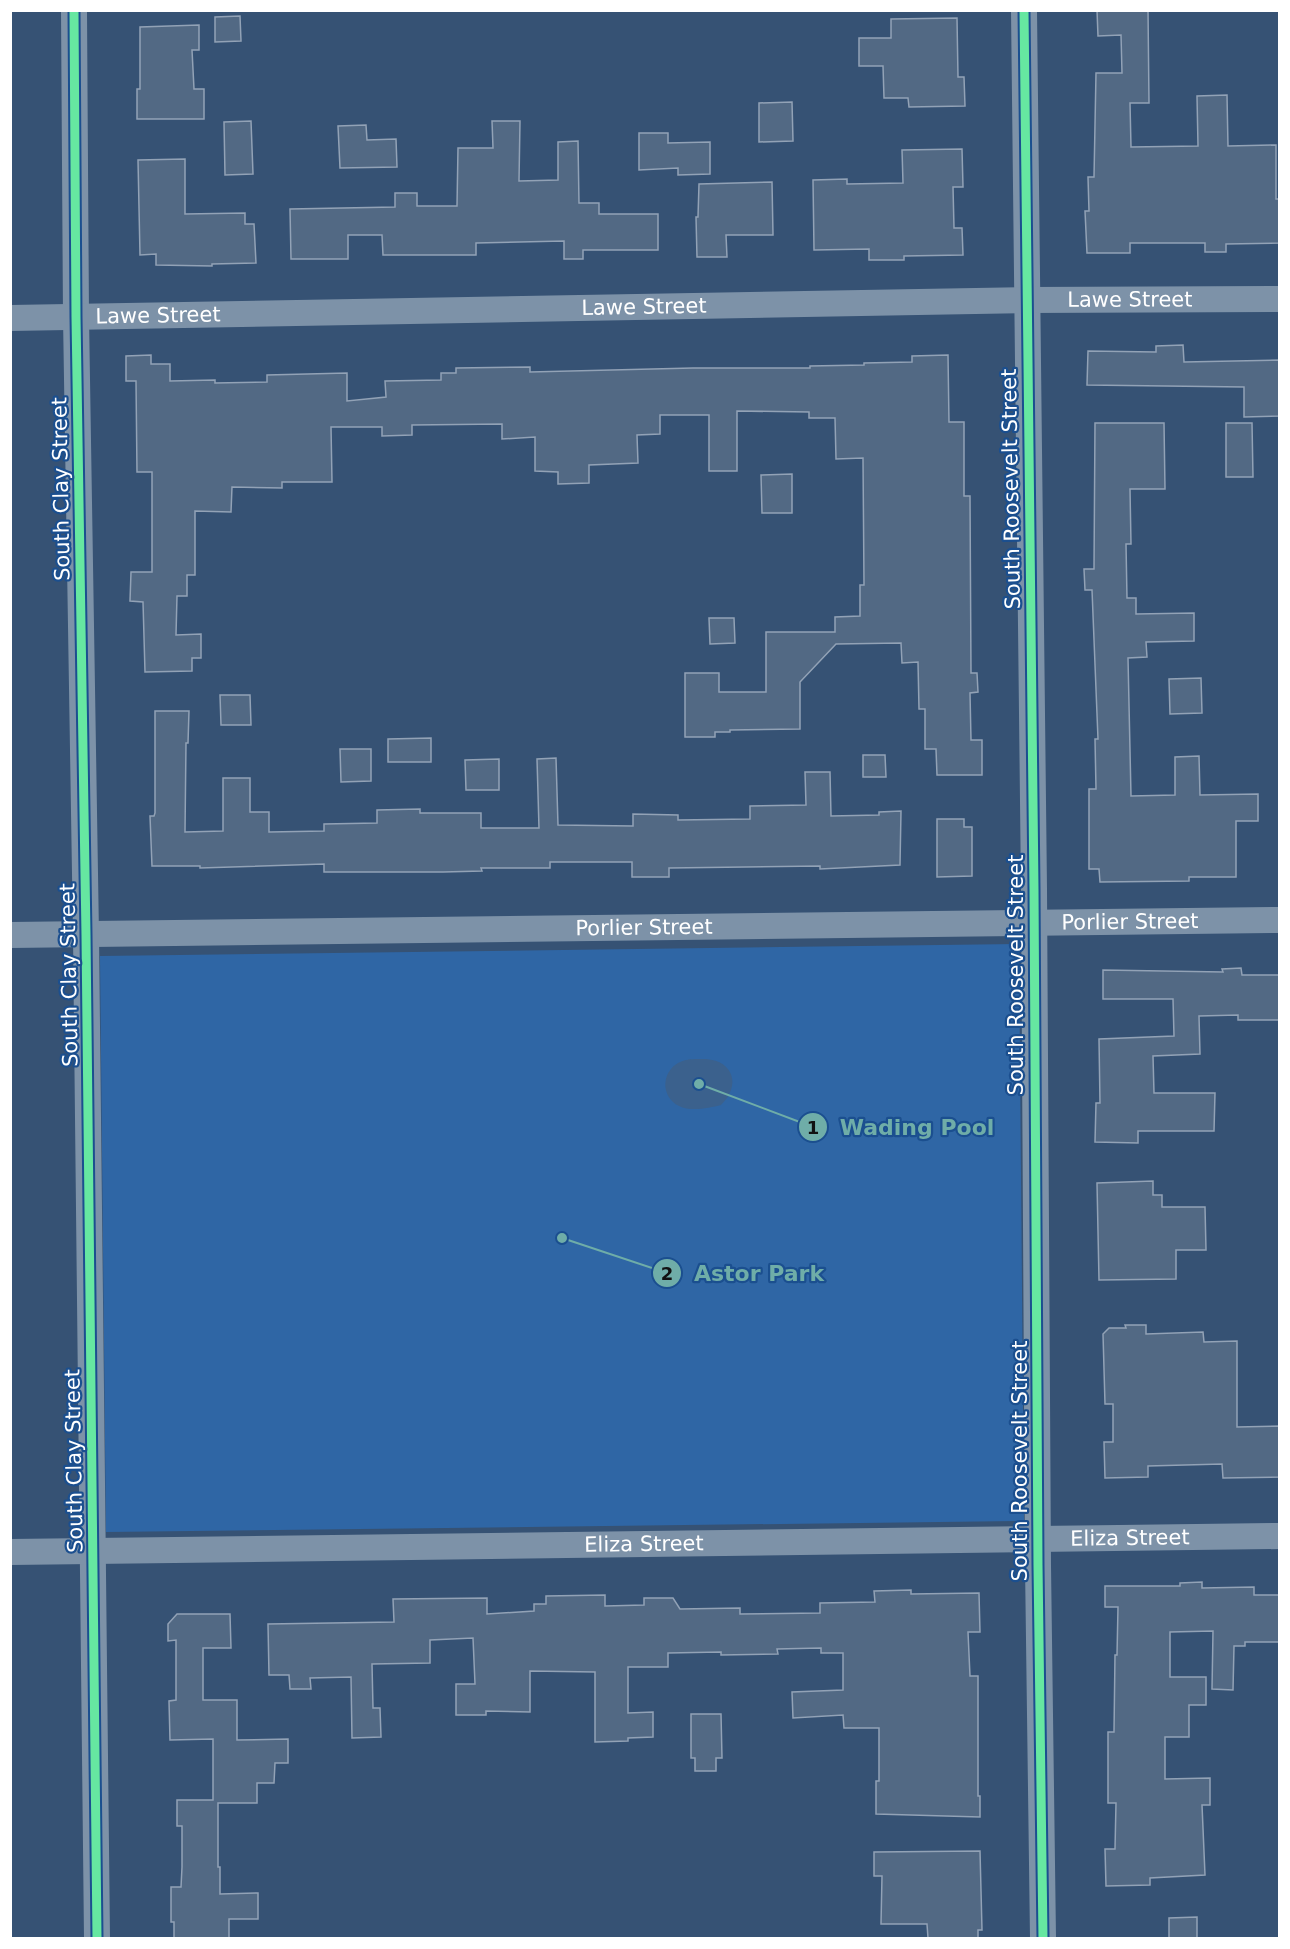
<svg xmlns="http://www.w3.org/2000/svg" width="1290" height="1949" font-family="'DejaVu Sans',sans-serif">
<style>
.green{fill:#2f66a5}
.water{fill:#3b618d}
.building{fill:#526984;stroke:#92a2b6;stroke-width:1.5}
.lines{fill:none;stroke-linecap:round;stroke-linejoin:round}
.minor{stroke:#7d92a8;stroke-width:26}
.cycleway-casing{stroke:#1b4f8f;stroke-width:13}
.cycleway{stroke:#66e7a1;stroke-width:9}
.labels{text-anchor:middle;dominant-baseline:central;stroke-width:4.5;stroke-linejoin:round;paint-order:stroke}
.street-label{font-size:21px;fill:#fff;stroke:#1b4f8f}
.leader{fill:none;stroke:#6fada8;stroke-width:2}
.callout-dot{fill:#6fada8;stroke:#1b4f8f;stroke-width:2}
.mark-label{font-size:18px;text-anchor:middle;font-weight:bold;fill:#111}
.callout-label{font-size:22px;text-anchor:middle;font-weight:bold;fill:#6fada8;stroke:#1b4f8f;stroke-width:4.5;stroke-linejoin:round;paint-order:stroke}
</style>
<rect width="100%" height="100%" fill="#365274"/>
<path class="green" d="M 1019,944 L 1024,1521 L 106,1532 L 100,956 Z"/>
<path class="water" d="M 706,1059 C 734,1061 741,1086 721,1105 C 709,1108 691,1112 679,1106 C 661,1097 661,1073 678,1063 C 686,1058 697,1059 706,1059 Z"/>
<path class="building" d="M 1097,10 L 1148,10 L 1149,103 L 1130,103 L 1131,147 L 1198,146 L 1197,96 L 1227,95 L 1228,146 L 1276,145 L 1276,199 L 1280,199 L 1280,243 L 1226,244 L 1226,252 L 1205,252 L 1205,243 L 1130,243 L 1130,253 L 1087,253 L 1085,211 L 1089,211 L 1088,177 L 1094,177 L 1096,73 L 1122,73 L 1121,35 L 1098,36 Z
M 240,16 L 241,41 L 215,42 L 215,17 Z
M 957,18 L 958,77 L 964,77 L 965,106 L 909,107 L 908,98 L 884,98 L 883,66 L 859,66 L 859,38 L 891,38 L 891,19 Z
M 199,25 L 199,50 L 192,50 L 194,89 L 204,89 L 204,119 L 137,119 L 137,89 L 140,89 L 140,27 Z
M 792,102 L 793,141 L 759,142 L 759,103 Z
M 251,121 L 253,174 L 225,175 L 224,122 Z
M 492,121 L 520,121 L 519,181 L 558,180 L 558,142 L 578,141 L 579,203 L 599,203 L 599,214 L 658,214 L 658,250 L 583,250 L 583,259 L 564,259 L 564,241 L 476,243 L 476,255 L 383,255 L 382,235 L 348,235 L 348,259 L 291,259 L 290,209 L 395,207 L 395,193 L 417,193 L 417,206 L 457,206 L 458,148 L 493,148 Z
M 366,125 L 367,140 L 396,139 L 397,167 L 340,168 L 338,126 Z
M 639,133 L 668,133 L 668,143 L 710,142 L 710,174 L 678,175 L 678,168 L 639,170 Z
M 962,149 L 963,187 L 953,187 L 954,228 L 962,228 L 963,255 L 904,256 L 904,260 L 869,260 L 869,249 L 814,250 L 813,180 L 847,179 L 847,184 L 903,183 L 902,150 Z
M 185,159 L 185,214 L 245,213 L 245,224 L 254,224 L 256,263 L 212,264 L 212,266 L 156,265 L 156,254 L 140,255 L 138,160 Z
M 772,182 L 773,235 L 726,235 L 727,257 L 697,257 L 696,217 L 698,217 L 699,184 Z
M 1183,345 L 1184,362 L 1280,360 L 1280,416 L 1244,417 L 1244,387 L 1087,385 L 1088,351 L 1156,352 L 1156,346 Z
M 151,355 L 151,364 L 170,364 L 170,381 L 215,380 L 215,383 L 267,382 L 267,375 L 347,373 L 347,401 L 386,397 L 385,381 L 441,380 L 441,373 L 456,373 L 456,368 L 530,367 L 530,372 L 693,368 L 810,368 L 810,366 L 864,365 L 864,363 L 912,362 L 912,356 L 948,355 L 949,422 L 964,422 L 964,496 L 970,496 L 971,673 L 977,673 L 978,692 L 970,693 L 971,740 L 982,740 L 982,775 L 937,775 L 936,749 L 925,749 L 925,709 L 919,709 L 918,662 L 902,663 L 901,643 L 836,644 L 800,682 L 800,729 L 730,730 L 730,732 L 715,732 L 715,737 L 685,737 L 685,673 L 719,673 L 719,692 L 766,692 L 766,632 L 835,632 L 835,617 L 860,616 L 860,585 L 864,585 L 863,458 L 836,459 L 835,418 L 809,418 L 809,412 L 737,411 L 737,471 L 709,471 L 709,415 L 660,415 L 660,434 L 637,435 L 638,463 L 589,465 L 589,483 L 558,484 L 558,472 L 535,471 L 535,437 L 502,439 L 502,424 L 412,425 L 412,435 L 382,436 L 382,427 L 331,427 L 332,482 L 282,482 L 282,488 L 232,487 L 231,512 L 195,511 L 195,575 L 187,575 L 187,596 L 177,596 L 176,635 L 201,634 L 201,658 L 192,658 L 192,671 L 145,672 L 143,602 L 130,601 L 131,572 L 152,572 L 152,472 L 137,472 L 136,381 L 126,381 L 126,356 Z
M 1095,423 L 1164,423 L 1165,489 L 1130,489 L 1131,544 L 1126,544 L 1127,598 L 1136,598 L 1136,614 L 1194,613 L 1194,641 L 1146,642 L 1147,657 L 1128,658 L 1131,796 L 1175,795 L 1175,757 L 1199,756 L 1200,795 L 1258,794 L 1258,821 L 1236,821 L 1236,877 L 1189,877 L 1189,881 L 1100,882 L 1099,869 L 1089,869 L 1089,789 L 1096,789 L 1095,739 L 1098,739 L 1092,590 L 1085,590 L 1084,569 L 1094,569 Z
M 1226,423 L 1252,423 L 1253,477 L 1226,477 Z
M 792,474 L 792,513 L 762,513 L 761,475 Z
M 709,618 L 734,618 L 735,643 L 710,644 Z
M 1201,678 L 1202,713 L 1170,714 L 1169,679 Z
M 220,695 L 250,695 L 251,725 L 221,725 Z
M 155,711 L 189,711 L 188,743 L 186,743 L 185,832 L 223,831 L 223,778 L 250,778 L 250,812 L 269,812 L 269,832 L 324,831 L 324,824 L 377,823 L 377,810 L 420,809 L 420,813 L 481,813 L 481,828 L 539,828 L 537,759 L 556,758 L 558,825 L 633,826 L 633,814 L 678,815 L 678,820 L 750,819 L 750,806 L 806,805 L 805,772 L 830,772 L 831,816 L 879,815 L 879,812 L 901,811 L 900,865 L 820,869 L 820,866 L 669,868 L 669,877 L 632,877 L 632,862 L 550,862 L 550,868 L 481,868 L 482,871 L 443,872 L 324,872 L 324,864 L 200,868 L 200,866 L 152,866 L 150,816 L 154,816 L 155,813 Z
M 431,738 L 431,762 L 388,762 L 388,739 Z
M 340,749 L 371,749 L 371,781 L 341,782 Z
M 863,755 L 885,755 L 886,777 L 863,777 Z
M 499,759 L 499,790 L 466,790 L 465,760 Z
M 937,819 L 964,819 L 964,827 L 972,827 L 972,876 L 937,877 Z
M 1241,968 L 1242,975 L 1280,975 L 1280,1020 L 1238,1020 L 1238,1015 L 1199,1016 L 1200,1054 L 1153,1056 L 1154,1093 L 1215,1093 L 1214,1131 L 1138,1131 L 1138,1143 L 1095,1142 L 1096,1103 L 1100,1103 L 1099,1039 L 1174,1036 L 1173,999 L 1103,999 L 1103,970 L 1223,972 L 1222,969 Z
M 1153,1181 L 1153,1195 L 1162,1195 L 1162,1207 L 1205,1207 L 1206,1250 L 1176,1250 L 1176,1279 L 1099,1280 L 1097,1183 Z
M 1125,1325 L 1146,1325 L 1146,1334 L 1203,1332 L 1204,1342 L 1237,1341 L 1237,1427 L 1280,1426 L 1280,1477 L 1223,1478 L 1222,1464 L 1148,1466 L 1148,1477 L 1105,1478 L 1104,1442 L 1113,1442 L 1113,1404 L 1105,1404 L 1103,1334 L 1109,1328 L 1126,1328 Z
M 1202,1582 L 1202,1588 L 1254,1587 L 1254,1595 L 1280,1595 L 1280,1642 L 1245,1642 L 1245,1646 L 1234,1646 L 1233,1690 L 1212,1689 L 1213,1631 L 1170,1632 L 1170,1677 L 1206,1677 L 1206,1705 L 1189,1705 L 1189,1737 L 1165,1737 L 1165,1779 L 1210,1778 L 1210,1805 L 1202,1805 L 1205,1875 L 1150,1878 L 1150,1885 L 1106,1886 L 1105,1849 L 1115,1849 L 1116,1803 L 1108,1803 L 1108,1732 L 1114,1732 L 1115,1655 L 1117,1655 L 1118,1607 L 1105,1607 L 1105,1586 L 1180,1586 L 1180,1583 Z
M 911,1590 L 911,1594 L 979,1593 L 980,1632 L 968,1632 L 970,1676 L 978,1676 L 978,1796 L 980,1796 L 980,1817 L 876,1814 L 876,1781 L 879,1781 L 879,1728 L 844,1728 L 843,1715 L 793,1718 L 792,1692 L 843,1690 L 843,1653 L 821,1653 L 821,1648 L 777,1649 L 778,1654 L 721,1655 L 721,1652 L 668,1653 L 668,1667 L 628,1667 L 628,1713 L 653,1712 L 653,1737 L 628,1738 L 628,1741 L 595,1742 L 595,1672 L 530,1671 L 530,1712 L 486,1711 L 486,1715 L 456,1715 L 456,1684 L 475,1684 L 473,1638 L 430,1640 L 430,1663 L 372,1664 L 373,1708 L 380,1708 L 381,1737 L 352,1738 L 351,1677 L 310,1678 L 311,1689 L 290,1689 L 289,1675 L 269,1675 L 268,1624 L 394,1622 L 393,1599 L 487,1598 L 487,1614 L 534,1611 L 534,1604 L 546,1604 L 546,1596 L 605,1595 L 605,1606 L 644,1605 L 644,1598 L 673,1598 L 680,1609 L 740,1608 L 740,1614 L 820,1613 L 820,1603 L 875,1602 L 874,1591 Z
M 177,1614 L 230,1614 L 231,1648 L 203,1648 L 203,1700 L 237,1700 L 237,1740 L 288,1739 L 288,1763 L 275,1763 L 274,1783 L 257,1783 L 257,1803 L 218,1803 L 218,1867 L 220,1867 L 220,1894 L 258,1893 L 258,1919 L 229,1919 L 229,1938 L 174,1938 L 174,1922 L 171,1922 L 171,1887 L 181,1887 L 182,1867 L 182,1826 L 177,1826 L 177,1800 L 213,1800 L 213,1739 L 170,1740 L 169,1701 L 176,1700 L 176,1640 L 168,1641 L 168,1624 Z
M 691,1714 L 721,1714 L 722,1758 L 716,1758 L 716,1771 L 695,1771 L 695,1758 L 691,1758 Z
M 980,1851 L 982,1930 L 978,1930 L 978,1938 L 928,1938 L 927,1924 L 881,1924 L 882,1876 L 874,1876 L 874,1852 Z
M 1197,1917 L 1197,1938 L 1169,1938 L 1169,1918 Z"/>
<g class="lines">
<g class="minor">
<path d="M 74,10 L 76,317 L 86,935 L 97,1938"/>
<path d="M 1024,10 L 1034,889 L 1038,1565 L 1043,1938"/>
<path id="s1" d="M 10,318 L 1027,300 L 1280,299"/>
<path id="s2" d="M 10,935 L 1280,920"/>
<path id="s3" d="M 10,1552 L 1280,1536"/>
</g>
<g class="cycleway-casing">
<path id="cycleway" d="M 74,10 L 76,317 L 86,935 L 97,1938
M 1024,10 L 1034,889 L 1038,1565 L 1043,1938"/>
</g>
<use href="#cycleway" class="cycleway"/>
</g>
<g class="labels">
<g class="street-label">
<text stroke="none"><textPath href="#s1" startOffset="1120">Lawe Street</textPath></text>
<text stroke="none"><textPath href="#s1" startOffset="634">Lawe Street</textPath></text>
<text stroke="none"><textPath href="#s1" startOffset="148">Lawe Street</textPath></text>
<text transform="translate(61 489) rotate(-91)">South Clay Street</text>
<text transform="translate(1011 489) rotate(-91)">South Roosevelt Street</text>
<text stroke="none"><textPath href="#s2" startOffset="1120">Porlier Street</textPath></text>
<text stroke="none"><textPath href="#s2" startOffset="634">Porlier Street</textPath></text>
<text transform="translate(69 975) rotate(-91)">South Clay Street</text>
<text transform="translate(1016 975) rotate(-90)">South Roosevelt Street</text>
<text transform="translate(74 1461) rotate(-91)">South Clay Street</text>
<text transform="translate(1020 1461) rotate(-90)">South Roosevelt Street</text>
<text stroke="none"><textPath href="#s3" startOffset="1120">Eliza Street</textPath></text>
<text stroke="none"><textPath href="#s3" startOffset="634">Eliza Street</textPath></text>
</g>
</g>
<path class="leader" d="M699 1084L813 1127M562 1238L667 1273"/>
<g class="callout-dot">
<circle cx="699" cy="1084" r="6"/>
<circle cx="562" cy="1238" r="6"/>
<circle cx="813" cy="1127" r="15"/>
<circle cx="667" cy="1273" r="15"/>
</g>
<g class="mark-label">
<text x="813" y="1134">1</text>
<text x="667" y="1280">2</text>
</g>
<g class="callout-label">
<text x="917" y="1135">Wading Pool</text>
<text x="759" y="1281">Astor Park</text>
</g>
<rect width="1290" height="1949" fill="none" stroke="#ffffff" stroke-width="24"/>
</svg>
